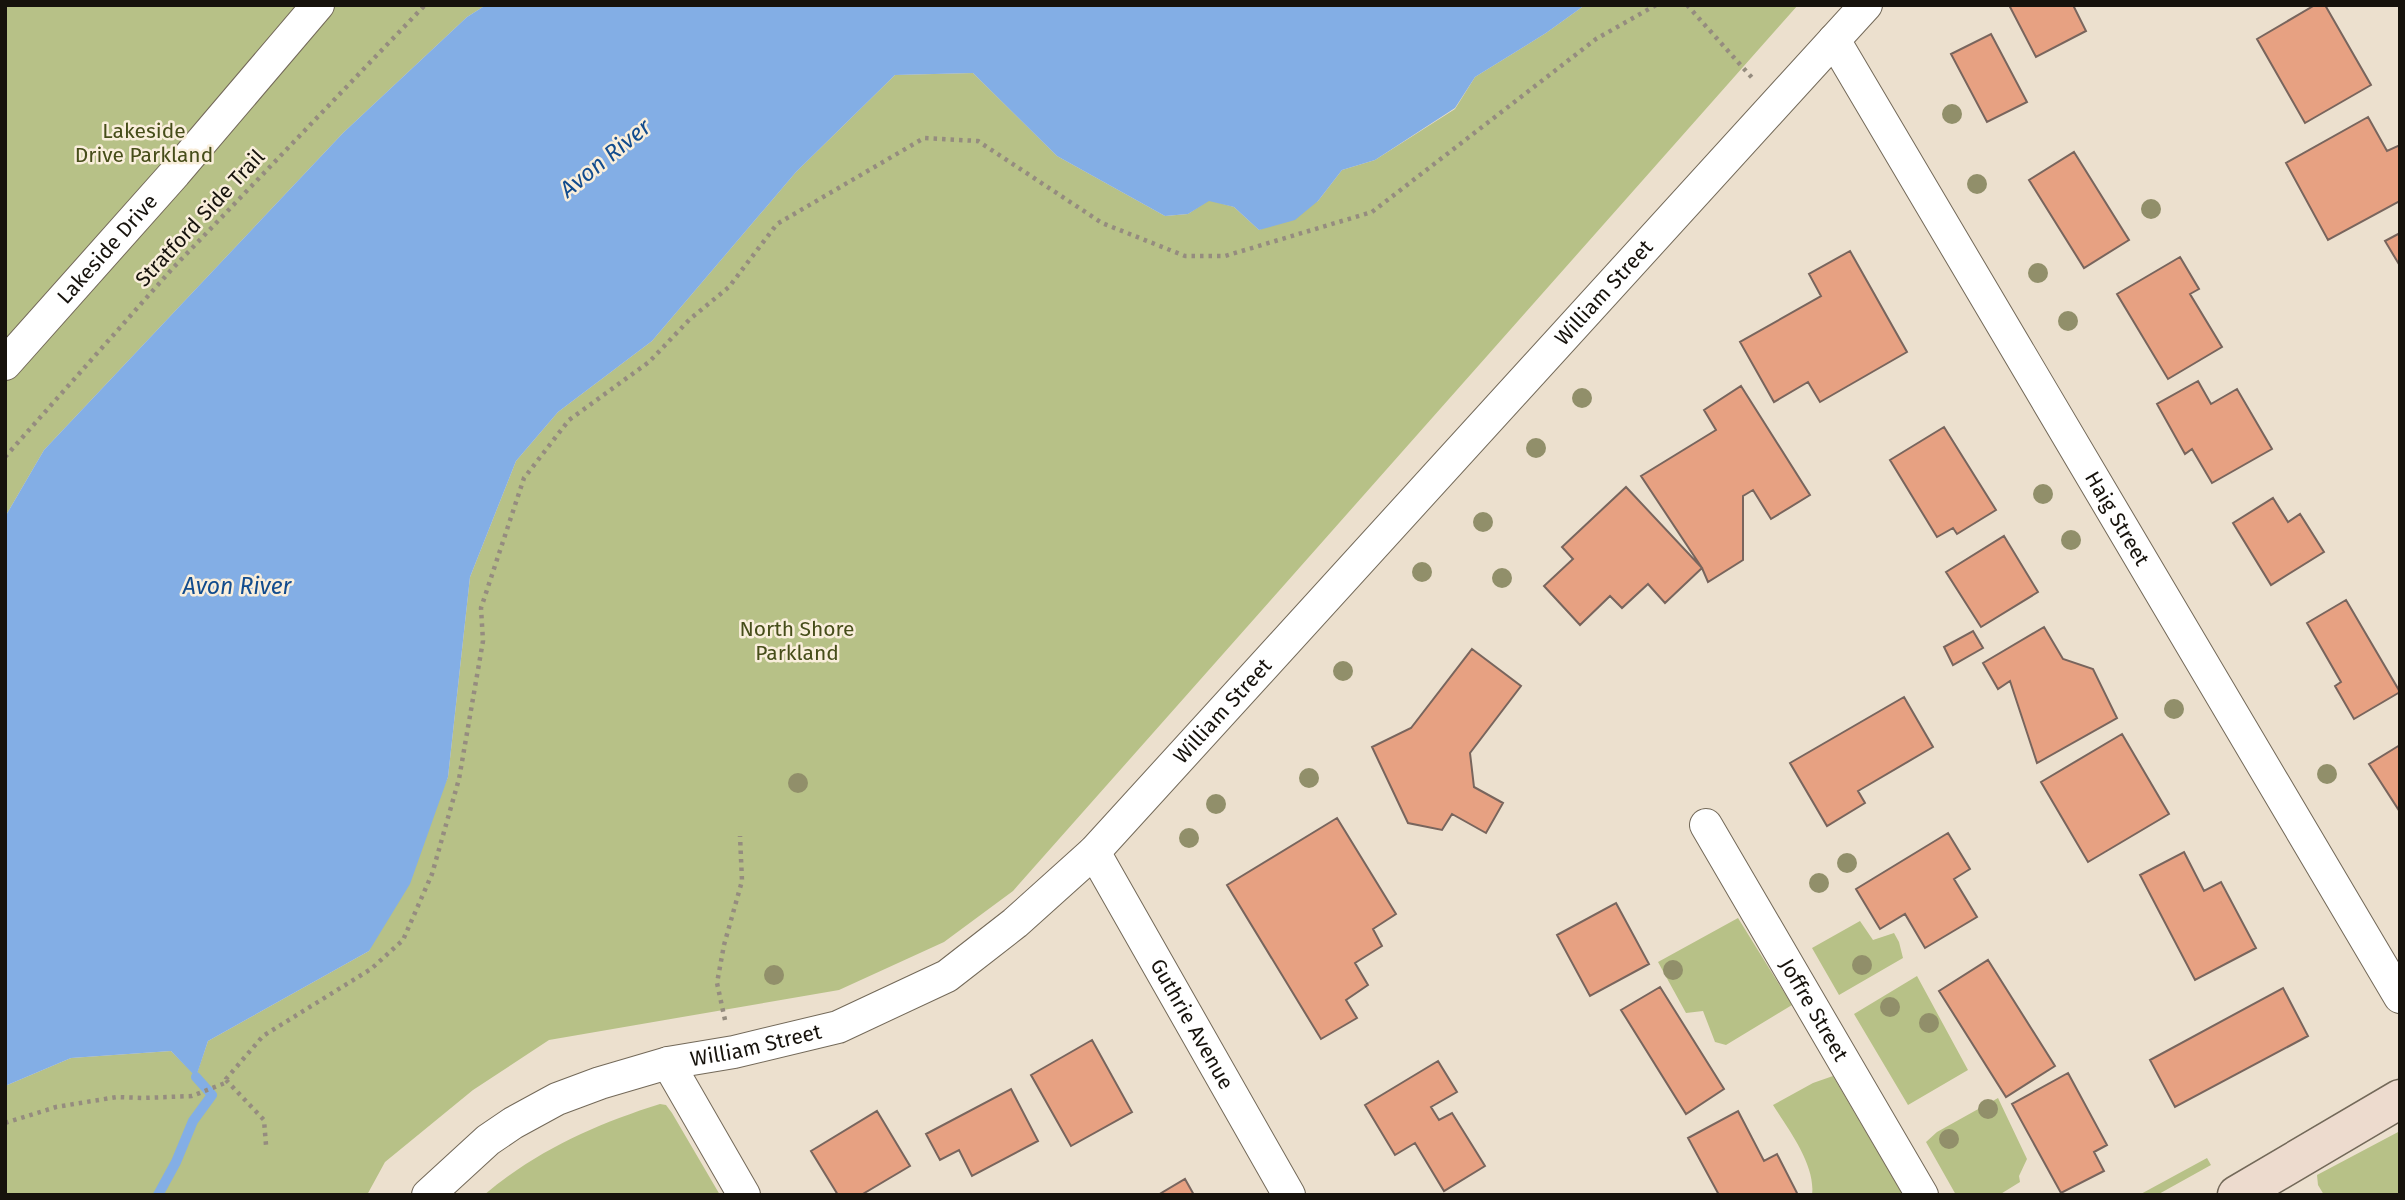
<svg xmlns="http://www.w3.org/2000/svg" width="2405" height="1200" font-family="'Fira Sans',sans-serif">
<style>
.green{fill:#b7c187}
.water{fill:#83aee5}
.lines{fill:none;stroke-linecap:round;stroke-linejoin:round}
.stream{stroke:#83aee5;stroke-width:10}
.building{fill:#e7a182;stroke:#78655d;stroke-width:2}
.street-casing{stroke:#736959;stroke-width:34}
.secondary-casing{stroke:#736959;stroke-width:41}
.path{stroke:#958c7f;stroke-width:4.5;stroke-dasharray:3.5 5;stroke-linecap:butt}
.street{stroke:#fff;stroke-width:32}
.secondary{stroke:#eddbce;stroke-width:38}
.tree{fill:#918f6a}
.labels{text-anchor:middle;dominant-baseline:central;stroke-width:5;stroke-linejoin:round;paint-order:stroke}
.park-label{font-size:21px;fill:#464d19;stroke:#f9eedb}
.street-label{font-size:21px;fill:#16120c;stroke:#f9eedb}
.water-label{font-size:23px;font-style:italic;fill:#114b8d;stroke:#f9eedb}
</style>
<rect width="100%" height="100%" fill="#ece0ce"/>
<path class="green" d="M 5,5 L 486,5 L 467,17 L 343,133 L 44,450 L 5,517 Z
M 1585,5 L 1798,5 L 1013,891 L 944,942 L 839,990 L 549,1040 L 473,1090 L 385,1162 L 367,1195 L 5,1195 L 5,1086 L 71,1058 L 171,1051 L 196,1076 L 208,1041 L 369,951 L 448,777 L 470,577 L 516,461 L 558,412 L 652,341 L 796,172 L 895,75 L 973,73 L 1057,156 L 1165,216 L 1188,214 L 1209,200 L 1234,207 L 1259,230 L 1318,201 L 1342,170 L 1375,160 L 1455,109 L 1475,77 L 1546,33 Z
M 1738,918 L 1792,1005 L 1726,1045 L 1715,1042 L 1703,1011 L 1686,1013 L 1658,962 Z
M 1860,921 L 1873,940 L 1894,933 L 1899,942 L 1903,958 L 1839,995 L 1812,948 Z
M 1917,976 L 1968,1070 L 1908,1105 L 1854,1014 Z
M 1833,1076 L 1903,1195 L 1812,1195 C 1816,1165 1788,1129 1773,1105 L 1813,1083 Z
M 1998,1098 L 2027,1159 L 2019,1176 L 2020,1182 L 1999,1195 L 1956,1195 L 1926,1142 L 1937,1132 Z
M 660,1104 L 666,1105 L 672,1113 L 720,1195 L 484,1195 C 536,1151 596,1124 660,1104 Z
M 2400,1131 L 2400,1195 L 2324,1195 L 2318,1185 L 2317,1175 Z
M 2207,1158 L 2211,1165 L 2157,1195 L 2139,1195 Z"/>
<path class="water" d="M 486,5 L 1585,5 L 1546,33 L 1475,77 L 1455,108 L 1375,160 L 1342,170 L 1318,201 L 1295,220 L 1259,230 L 1234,207 L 1209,201 L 1188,214 L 1165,216 L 1057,156 L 973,73 L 895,75 L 796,172 L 652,341 L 558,412 L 516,461 L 470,577 L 448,777 L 410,884 L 369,951 L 208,1041 L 196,1077 L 171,1051 L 71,1058 L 5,1086 L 5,517 L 44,450 L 343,133 L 467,17 Z"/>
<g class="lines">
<path class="stream" d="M 158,1195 L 176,1162 L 193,1121 L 212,1095 L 196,1077"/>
</g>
<path class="building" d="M 2009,5 L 2073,5 L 2086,31 L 2036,57 Z
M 2315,5 L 2325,5 L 2371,85 L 2305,123 L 2257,39 Z
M 1991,34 L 2027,102 L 1987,122 L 1951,54 Z
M 2368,117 L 2387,151 L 2400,145 L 2400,201 L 2328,240 L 2286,163 Z
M 2074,152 L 2129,240 L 2084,268 L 2029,180 Z
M 2400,233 L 2400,266 L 2385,241 Z
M 1850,251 L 1907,352 L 1820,402 L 1808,382 L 1774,402 L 1740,342 L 1821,296 L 1809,274 Z
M 2180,257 L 2199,289 L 2190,294 L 2222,347 L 2168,379 L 2117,294 Z
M 2198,381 L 2211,404 L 2237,389 L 2272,449 L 2212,483 L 2192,449 L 2185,454 L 2157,404 Z
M 1741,386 L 1810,495 L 1771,519 L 1753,490 L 1743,496 L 1743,560 L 1708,582 L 1702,568 L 1641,476 L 1716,430 L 1704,410 Z
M 1944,427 L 1996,510 L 1957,534 L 1953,528 L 1937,537 L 1890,460 Z
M 1626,487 L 1702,568 L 1665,603 L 1648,584 L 1622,608 L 1610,596 L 1580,625 L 1544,586 L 1573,559 L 1562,547 Z
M 2273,498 L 2288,522 L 2300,514 L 2324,552 L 2271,585 L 2233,523 Z
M 2004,536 L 2038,592 L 1981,627 L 1946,572 Z
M 2346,600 L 2400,692 L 2354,719 L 2335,686 L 2341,682 L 2307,623 Z
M 2044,627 L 2063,659 L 2093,669 L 2117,718 L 2037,763 L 2010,681 L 1998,689 L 1983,663 Z
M 1973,631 L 1983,648 L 1953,665 L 1944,647 Z
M 1472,649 L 1521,686 L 1470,753 L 1474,787 L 1503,803 L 1486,833 L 1452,814 L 1442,830 L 1408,823 L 1372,747 L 1411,728 Z
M 1904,697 L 1933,747 L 1858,791 L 1865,803 L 1827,826 L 1790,763 Z
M 2122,734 L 2169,814 L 2088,862 L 2041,782 Z
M 2400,745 L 2400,812 L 2369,764 Z
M 1337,818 L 1396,914 L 1373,929 L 1382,946 L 1355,963 L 1368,985 L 1346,1000 L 1357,1018 L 1321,1039 L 1227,885 Z
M 1948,833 L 1970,869 L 1954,879 L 1977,917 L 1925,948 L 1905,914 L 1880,929 L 1856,889 Z
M 2184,852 L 2204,891 L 2221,882 L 2256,948 L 2195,980 L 2140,875 Z
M 1616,903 L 1649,964 L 1590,996 L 1557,935 Z
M 1988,960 L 2055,1066 L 2006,1097 L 1939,991 Z
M 1660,987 L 1724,1089 L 1686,1114 L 1621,1010 Z
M 2283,988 L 2308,1036 L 2175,1107 L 2150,1060 Z
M 1092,1040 L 1132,1112 L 1071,1146 L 1031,1075 Z
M 1438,1061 L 1457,1092 L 1431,1107 L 1439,1120 L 1452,1113 L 1485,1166 L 1444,1191 L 1415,1143 L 1395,1155 L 1365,1105 Z
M 2068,1073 L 2107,1145 L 2094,1152 L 2104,1171 L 2061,1193 L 2012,1104 Z
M 1011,1089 L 1038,1141 L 972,1176 L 959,1150 L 940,1160 L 926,1134 Z
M 877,1111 L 910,1166 L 861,1195 L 838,1195 L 811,1151 Z
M 1738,1111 L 1764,1161 L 1777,1154 L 1798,1195 L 1719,1195 L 1688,1138 Z
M 1185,1179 L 1194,1195 L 1158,1195 Z"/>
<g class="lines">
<g class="street-casing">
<g id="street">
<path id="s1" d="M 1834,40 L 2400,997"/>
<path id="s2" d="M 5,364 L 175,173 L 318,5"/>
<path id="s3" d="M 1706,825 L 1922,1195"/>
<path id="s4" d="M 1094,852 L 1289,1195"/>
<path d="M 668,1063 L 744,1195"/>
<path id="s5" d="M 428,1195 L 488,1140 L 513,1123 L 557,1099 L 600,1083 L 668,1063 L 734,1052 L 838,1027 L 947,976 L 1015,923 L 1094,852 L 1866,5"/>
</g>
</g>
<g class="secondary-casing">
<path id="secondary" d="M 2237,1195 L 2400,1099"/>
</g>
<path class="path" d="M 1687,5 L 1754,80
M 5,457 L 172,269 L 425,5
M 725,1020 L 717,983 L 724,945 L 742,881 L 740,836
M 226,1080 L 264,1120 L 266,1145
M 5,1123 L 56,1107 L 117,1097 L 143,1098 L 192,1096 L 225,1083 L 226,1079 L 263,1036 L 371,969 L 403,940 L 432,874 L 459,779 L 483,641 L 481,608 L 524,478 L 569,420 L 649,362 L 690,319 L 729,287 L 777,224 L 924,138 L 978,141 L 1102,223 L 1185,256 L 1225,256 L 1372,212 L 1596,39 L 1656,5"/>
<use href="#street" class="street"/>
<use href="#secondary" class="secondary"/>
</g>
<g class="tree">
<circle cx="1952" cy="114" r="10"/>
<circle cx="1977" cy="184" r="10"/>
<circle cx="2151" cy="209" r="10"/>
<circle cx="2038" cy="273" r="10"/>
<circle cx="2068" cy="321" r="10"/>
<circle cx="1582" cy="398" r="10"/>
<circle cx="1536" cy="448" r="10"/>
<circle cx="2043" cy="494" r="10"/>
<circle cx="1483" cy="522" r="10"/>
<circle cx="2071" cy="540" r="10"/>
<circle cx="1422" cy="572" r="10"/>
<circle cx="1502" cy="578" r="10"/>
<circle cx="1343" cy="671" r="10"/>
<circle cx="2174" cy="709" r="10"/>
<circle cx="2327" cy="774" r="10"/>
<circle cx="1309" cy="778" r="10"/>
<circle cx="798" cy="783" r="10"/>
<circle cx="1216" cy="804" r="10"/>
<circle cx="1189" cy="838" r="10"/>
<circle cx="1847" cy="863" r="10"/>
<circle cx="1819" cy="883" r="10"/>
<circle cx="1862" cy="965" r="10"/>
<circle cx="1673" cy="970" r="10"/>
<circle cx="774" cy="975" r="10"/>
<circle cx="1890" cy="1007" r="10"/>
<circle cx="1929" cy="1023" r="10"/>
<circle cx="1988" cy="1109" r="10"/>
<circle cx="1949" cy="1139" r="10"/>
</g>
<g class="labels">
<g class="park-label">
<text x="144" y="131">Lakeside<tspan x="144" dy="24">Drive Parkland</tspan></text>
<text x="797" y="629">North Shore<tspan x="797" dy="24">Parkland</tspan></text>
</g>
<g class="street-label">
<text transform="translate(200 218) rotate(-47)">Stratford Side Trail</text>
<text stroke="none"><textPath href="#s2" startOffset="154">Lakeside Drive</textPath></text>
<text stroke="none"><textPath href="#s5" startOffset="1522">William Street</textPath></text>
<text stroke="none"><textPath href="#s1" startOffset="556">Haig Street</textPath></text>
<text stroke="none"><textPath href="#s5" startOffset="956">William Street</textPath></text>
<text stroke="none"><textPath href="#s3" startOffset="214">Joffre Street</textPath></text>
<text stroke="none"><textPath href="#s4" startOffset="198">Guthrie Avenue</textPath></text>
<text stroke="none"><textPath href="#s5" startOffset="368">William Street</textPath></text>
</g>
<g class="water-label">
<text transform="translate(605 158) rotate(-39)">Avon River</text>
<text x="237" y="586">Avon River</text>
</g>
</g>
<rect width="2405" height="1200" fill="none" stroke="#16120c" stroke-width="14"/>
</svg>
